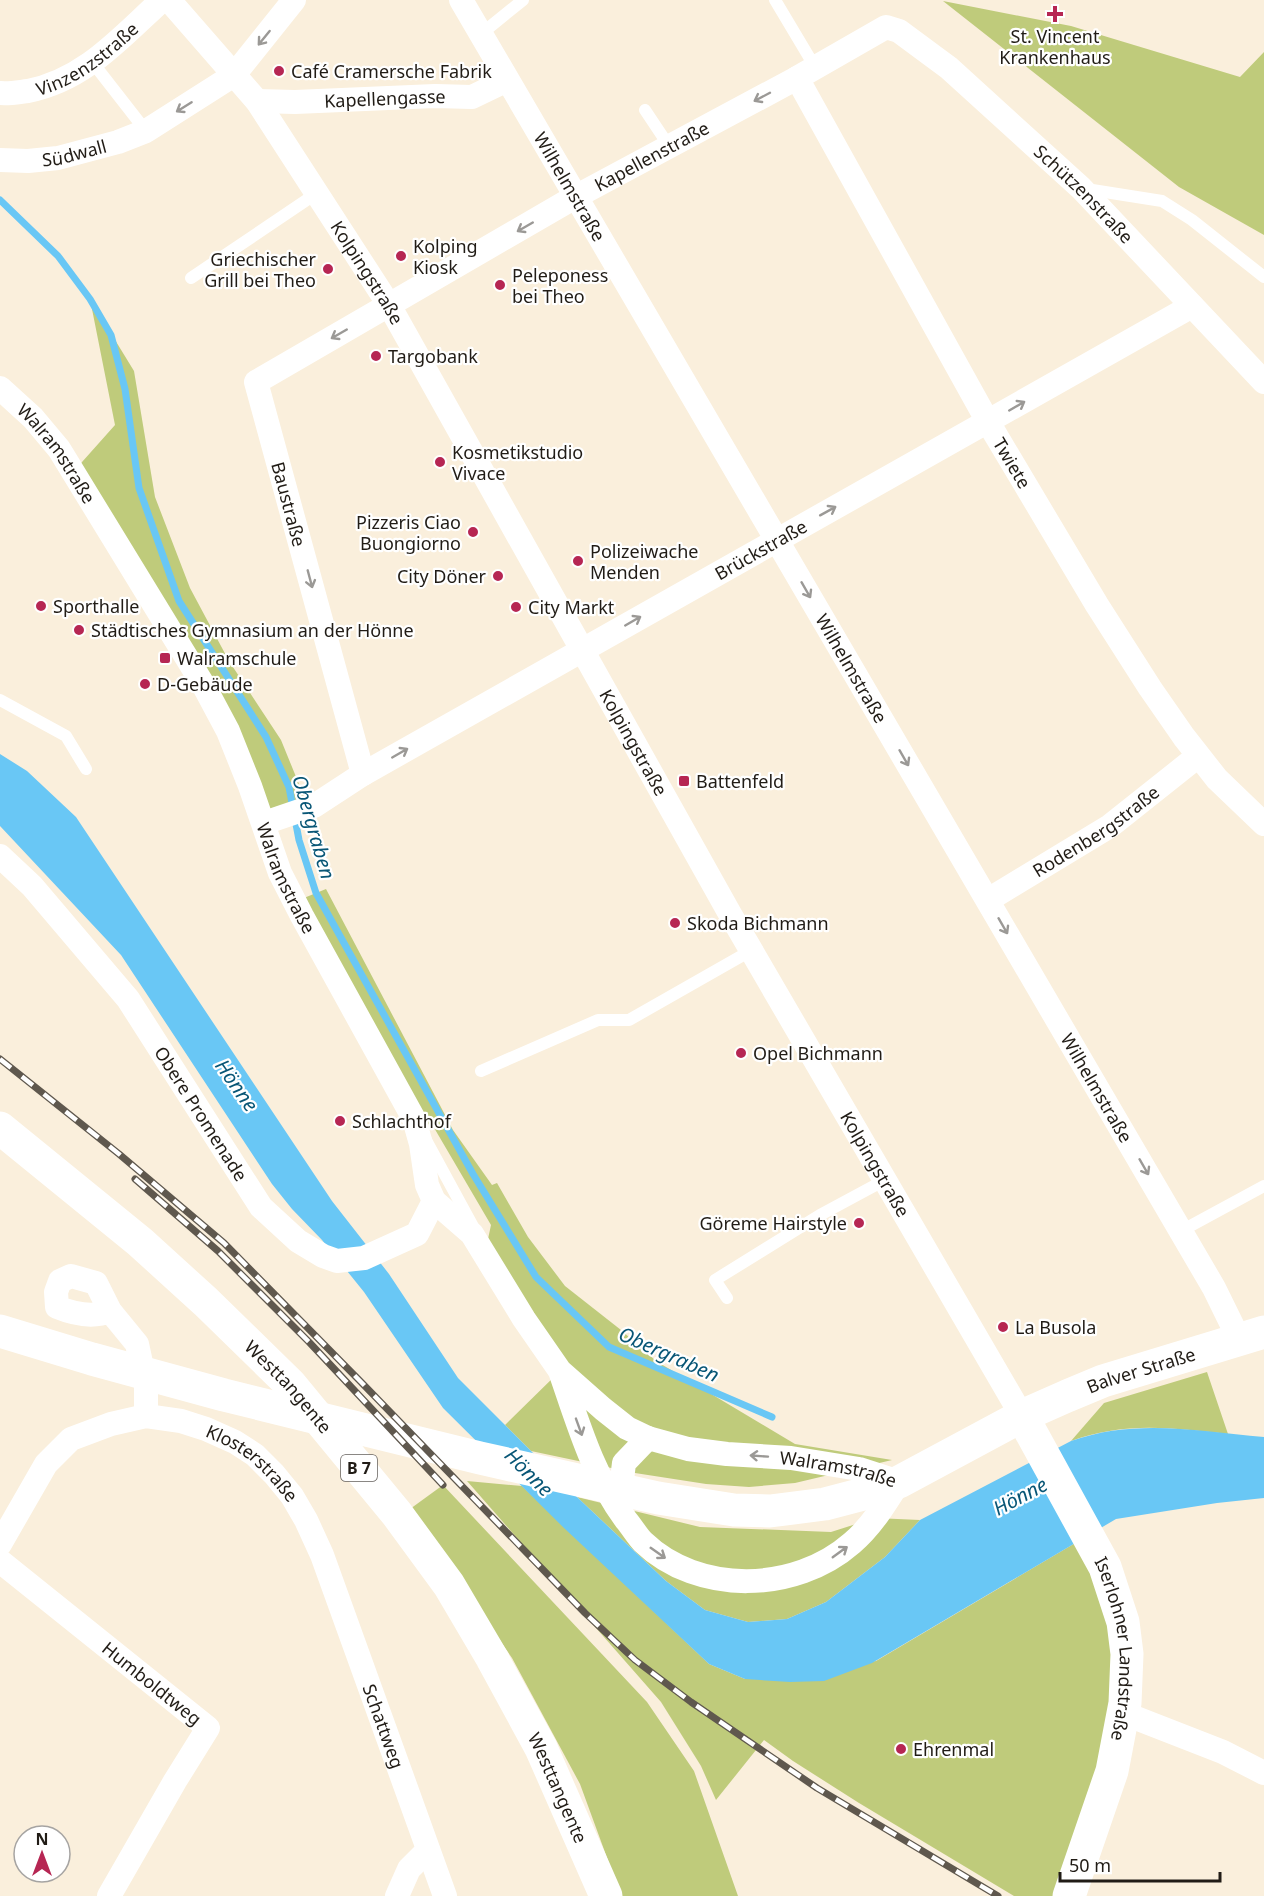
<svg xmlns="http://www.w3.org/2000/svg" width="1264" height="1896" font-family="'Noto Sans',sans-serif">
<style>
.green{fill:#bfcb7b}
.water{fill:#69c7f5}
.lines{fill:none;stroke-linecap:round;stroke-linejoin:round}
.stream{stroke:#69c7f5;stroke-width:7}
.lane{stroke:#fff;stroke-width:12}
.street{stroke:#fff;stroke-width:24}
.secondary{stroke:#fff;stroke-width:33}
.primary{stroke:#fff;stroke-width:33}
.rail-casing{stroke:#5f584e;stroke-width:7}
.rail{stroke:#fff;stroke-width:4.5;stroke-dasharray:14;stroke-linecap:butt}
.oneway{stroke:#9b9996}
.poi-dot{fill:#b62653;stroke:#fff;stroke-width:2}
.labels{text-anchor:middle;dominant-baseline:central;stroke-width:4.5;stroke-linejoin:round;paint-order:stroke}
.shield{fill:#fff;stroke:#64605c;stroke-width:1.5}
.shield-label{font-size:16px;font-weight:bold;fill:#211c16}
.poi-label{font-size:18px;fill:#211c16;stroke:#fff;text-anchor:start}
.street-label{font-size:18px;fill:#211c16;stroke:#fff}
.water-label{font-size:20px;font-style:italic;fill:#085676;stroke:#fff}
</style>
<rect width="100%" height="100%" fill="#faefdc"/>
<path class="green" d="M 943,1 L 1071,26 L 1240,77 L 1264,52 L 1264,235 L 1179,187 Z
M 90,299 L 134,371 L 155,497 L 190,588 L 229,661 L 281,740 L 301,789 L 314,806 L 264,823 L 241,762 L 74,471 L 115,425 Z
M 326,889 L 453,1130 L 492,1185 L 497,1183 L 528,1237 L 565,1286 L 621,1330 L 656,1361 L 795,1444 L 892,1460 L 795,1483 L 749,1487 L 706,1484 L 635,1473 L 531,1451 L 505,1425 L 560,1371 L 485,1253 L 491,1225 L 433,1126 L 416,1119 L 294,902 Z
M 1207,1372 L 1228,1434 C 1172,1428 1126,1421 1071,1441 L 1104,1403 Z
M 467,1481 L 522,1486 L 709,1664 L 745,1679 L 876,1661 L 1082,1539 L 1109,1595 L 1119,1697 L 1061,1896 L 1014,1896 L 859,1803 L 793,1761 L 764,1740 L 716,1800 L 701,1766 L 661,1702 Z
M 443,1485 L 647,1702 L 694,1771 L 738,1896 L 621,1896 L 580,1784 L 512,1658 L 410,1509 Z
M 577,1497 L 700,1527 L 831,1532 L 875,1518 L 920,1520 L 885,1557 L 826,1602 L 787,1619 L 748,1622 L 705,1610 L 666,1581 Z"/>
<path class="water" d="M 0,754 L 27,771 L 76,817 L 332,1201 L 389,1274 L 458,1378 L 577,1497 L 666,1581 L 705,1610 L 748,1622 L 787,1619 L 826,1602 L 885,1557 L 920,1520 L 1071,1441 C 1135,1418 1198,1431 1264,1437 L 1264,1498 L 1217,1503 L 1116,1519 L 872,1663 L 824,1681 L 790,1682 L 745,1679 L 709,1664 L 564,1528 L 443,1408 L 364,1292 L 322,1240 L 292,1209 L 272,1184 L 121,955 L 0,826 Z"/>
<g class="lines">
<path class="stream" d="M 0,200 L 58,256 L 90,299 L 111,335 L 125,389 L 139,488 L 179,601 L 266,737 L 289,787 L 299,840 L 316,893 L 473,1174 L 536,1277 L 609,1347 L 772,1417"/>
<path class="lane" d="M 775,0 L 815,67
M 481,34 L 523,0
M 93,63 L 146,131
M 645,110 L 669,146
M 1086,189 L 1162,201 L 1192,220 L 1264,277
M 191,278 L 317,193
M 0,700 L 66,736 L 86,769
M 481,1071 L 598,1020 L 629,1020 L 752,950
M 426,1140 L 475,1230
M 1181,1231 L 1264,1186
M 727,1298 L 715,1280 L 820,1215 L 885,1180"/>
<g class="street">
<path id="s1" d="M 169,0 L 257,101 L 389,305 L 730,914 L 1022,1416"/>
<path id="s2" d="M 461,0 L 1214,1288 L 1239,1339"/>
<path id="s3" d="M 797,78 L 988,422 L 1097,605 L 1150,688 L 1184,737 L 1217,779 L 1264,824"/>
<path id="s4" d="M 0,93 C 9,94 19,92 28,91 C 85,80 121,37 162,0"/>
<path id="s5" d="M 257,101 L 295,102 L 435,96 L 472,97 L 507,80"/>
<path id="s6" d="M 0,160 L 28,161 L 58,158 L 118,142 L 146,131 L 234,75 L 294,0"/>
<path id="s7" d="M 0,388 L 33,418 L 59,449 L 204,686 L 228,731 L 250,786 L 280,873 L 302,916 L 414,1119 L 421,1144 L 427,1185 L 434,1201 L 472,1234 L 524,1319 L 560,1371 L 603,1409 L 627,1428 L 648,1438 L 688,1449 L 727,1454 L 791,1458 L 859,1469 L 899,1482 C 886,1503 871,1527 852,1543 C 795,1593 698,1595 643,1542 C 637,1536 632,1527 626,1520 C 593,1476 578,1423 560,1371"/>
<path id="s8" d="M 363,774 L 256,382 L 575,197 L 797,78 L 886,27 L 899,31 L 949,68 L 1081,188 L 1264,382"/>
<path id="s9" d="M 264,823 L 314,806 L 363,774 L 1192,306"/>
<path id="s10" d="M 0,856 L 32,886 L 128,999 L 261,1207 L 298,1241 L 323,1256 L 337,1261 L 364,1258 L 417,1234 L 434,1201"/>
<path id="s11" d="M 988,900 L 1110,826 L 1198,756"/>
<path d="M 110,1311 C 93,1318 74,1314 57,1307 L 56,1292 L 60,1281 L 71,1276 L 96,1283 L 110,1311 L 137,1344 L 146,1386 L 146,1416"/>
<path d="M 619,1505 L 624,1463 L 648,1438"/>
<path id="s12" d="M 0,1544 L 46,1464 L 71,1439 L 111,1424 L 146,1416 L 181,1421 L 206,1429 L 235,1442 L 255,1455 L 274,1474 L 292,1496 L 306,1520 L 322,1555 L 445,1896"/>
<path id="s13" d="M 0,1561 L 208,1728 L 175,1781 L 109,1896"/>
<path d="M 1123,1713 L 1223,1752 L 1264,1773"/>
<path d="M 397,1896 L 409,1869 L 428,1850"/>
</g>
<g class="secondary">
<path id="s14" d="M 0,1331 L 92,1359 L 224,1395 L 480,1458 L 658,1498 L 734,1510 L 770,1511 L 825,1504 L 867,1493 L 899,1482 L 1022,1416 L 1067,1396 L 1103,1381 L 1264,1332"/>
<path id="s15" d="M 1022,1416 L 1105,1567 L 1123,1622 L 1127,1654 L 1125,1703 L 1112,1771 L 1069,1896"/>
</g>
<path class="primary" id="s16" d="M 0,1128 L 140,1242 L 206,1302 L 290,1384 L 397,1514 L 449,1585 L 492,1658 L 541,1748 L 606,1896"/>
<g class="rail-casing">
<path id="rail" d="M 0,1059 L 119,1154 L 224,1243 L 361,1382 L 585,1613 L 635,1660 L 691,1702 L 817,1788 L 998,1896
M 135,1179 L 218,1251 L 309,1342 L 443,1485"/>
</g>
<use href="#rail" class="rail"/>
</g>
<defs><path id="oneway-shaft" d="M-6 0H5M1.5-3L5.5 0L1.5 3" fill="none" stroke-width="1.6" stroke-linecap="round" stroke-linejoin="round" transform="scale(1.5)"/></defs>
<g class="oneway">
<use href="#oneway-shaft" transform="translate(264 38) rotate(129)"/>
<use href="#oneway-shaft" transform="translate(762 97) rotate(152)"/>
<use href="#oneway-shaft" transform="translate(184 107) rotate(148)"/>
<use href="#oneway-shaft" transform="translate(525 227) rotate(150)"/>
<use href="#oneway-shaft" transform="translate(339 334) rotate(150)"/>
<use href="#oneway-shaft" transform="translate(1017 406) rotate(-30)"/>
<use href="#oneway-shaft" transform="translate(828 511) rotate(-29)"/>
<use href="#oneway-shaft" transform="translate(310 579) rotate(75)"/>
<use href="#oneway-shaft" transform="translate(806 590) rotate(60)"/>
<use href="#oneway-shaft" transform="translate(633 621) rotate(-30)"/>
<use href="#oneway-shaft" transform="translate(400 753) rotate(-30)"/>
<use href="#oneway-shaft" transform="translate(904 758) rotate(60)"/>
<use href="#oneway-shaft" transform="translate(1003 926) rotate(60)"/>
<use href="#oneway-shaft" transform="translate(1144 1167) rotate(60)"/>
<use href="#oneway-shaft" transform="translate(579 1427) rotate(70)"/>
<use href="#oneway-shaft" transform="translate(759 1456) rotate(-176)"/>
<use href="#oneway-shaft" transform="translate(840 1552) rotate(-36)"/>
<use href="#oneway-shaft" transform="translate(658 1553) rotate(35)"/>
</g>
<g class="poi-dot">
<path d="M1052 5h6v6h6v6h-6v6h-6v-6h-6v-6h6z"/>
<circle cx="279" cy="71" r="6"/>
<circle cx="401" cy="256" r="6"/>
<circle cx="328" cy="269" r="6"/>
<circle cx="500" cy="285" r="6"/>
<circle cx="376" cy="356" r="6"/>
<circle cx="440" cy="462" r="6"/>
<circle cx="473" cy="532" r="6"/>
<circle cx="578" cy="561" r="6"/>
<circle cx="498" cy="576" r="6"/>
<circle cx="41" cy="606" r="6"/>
<circle cx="516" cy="607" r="6"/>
<circle cx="79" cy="630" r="6"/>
<rect x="159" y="652" width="12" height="12" rx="3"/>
<circle cx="145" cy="684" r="6"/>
<rect x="678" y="775" width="12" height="12" rx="3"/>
<circle cx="675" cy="923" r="6"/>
<circle cx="741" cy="1053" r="6"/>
<circle cx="340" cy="1121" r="6"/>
<circle cx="859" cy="1223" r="6"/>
<circle cx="1003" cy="1327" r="6"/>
<circle cx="901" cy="1749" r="6"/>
</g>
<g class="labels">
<rect class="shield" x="341" y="1455" width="36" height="26" rx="4.5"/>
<g class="shield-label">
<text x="359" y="1468">B 7</text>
</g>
<g class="poi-label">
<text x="1055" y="36" text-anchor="middle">St. Vincent<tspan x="1055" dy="21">Krankenhaus</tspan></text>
<text x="291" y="71">Café Cramersche Fabrik</text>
<text x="413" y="246">Kolping<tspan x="413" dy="21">Kiosk</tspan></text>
<text x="316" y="259" text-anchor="end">Griechischer<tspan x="316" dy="21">Grill bei Theo</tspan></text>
<text x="512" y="275">Peleponess<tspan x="512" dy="21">bei Theo</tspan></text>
<text x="388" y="356">Targobank</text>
<text x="452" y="452">Kosmetikstudio<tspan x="452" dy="21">Vivace</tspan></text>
<text x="461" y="522" text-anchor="end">Pizzeris Ciao<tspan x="461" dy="21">Buongiorno</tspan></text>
<text x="590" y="551">Polizeiwache<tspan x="590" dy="21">Menden</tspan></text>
<text x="486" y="576" text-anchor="end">City Döner</text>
<text x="53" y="606">Sporthalle</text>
<text x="528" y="607">City Markt</text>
<text x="91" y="630">Städtisches Gymnasium an der Hönne</text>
<text x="177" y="658">Walramschule</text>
<text x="157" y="684">D-Gebäude</text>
<text x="696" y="781">Battenfeld</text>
<text x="687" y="923">Skoda Bichmann</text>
<text x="753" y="1053">Opel Bichmann</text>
<text x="352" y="1121">Schlachthof</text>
<text x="847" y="1223" text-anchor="end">Göreme Hairstyle</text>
<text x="1015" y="1327">La Busola</text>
<text x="913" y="1749">Ehrenmal</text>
</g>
<g class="street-label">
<text stroke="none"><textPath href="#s4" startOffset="96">Vinzenzstraße</textPath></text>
<text stroke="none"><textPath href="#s5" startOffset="128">Kapellengasse</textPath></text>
<text stroke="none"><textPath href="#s6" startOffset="75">Südwall</textPath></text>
<text stroke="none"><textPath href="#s8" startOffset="862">Kapellenstraße</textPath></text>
<text stroke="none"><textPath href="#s2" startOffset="216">Wilhelmstraße</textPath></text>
<text stroke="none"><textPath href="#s8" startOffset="1390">Schützenstraße</textPath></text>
<text stroke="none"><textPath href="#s1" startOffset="338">Kolpingstraße</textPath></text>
<text stroke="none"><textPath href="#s7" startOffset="87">Walramstraße</textPath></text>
<text stroke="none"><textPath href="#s3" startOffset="441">Twiete</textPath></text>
<text transform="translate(289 504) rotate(75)">Baustraße</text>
<text stroke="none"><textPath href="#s9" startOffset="568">Brückstraße</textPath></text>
<text stroke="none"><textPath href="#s2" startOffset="774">Wilhelmstraße</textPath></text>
<text stroke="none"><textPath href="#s1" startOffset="878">Kolpingstraße</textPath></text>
<text stroke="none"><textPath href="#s11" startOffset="128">Rodenbergstraße</textPath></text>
<text stroke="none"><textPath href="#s7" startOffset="572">Walramstraße</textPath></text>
<text stroke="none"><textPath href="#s2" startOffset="1260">Wilhelmstraße</textPath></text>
<text stroke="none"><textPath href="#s10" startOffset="328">Obere Promenade</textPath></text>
<text stroke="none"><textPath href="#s1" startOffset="1364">Kolpingstraße</textPath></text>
<text stroke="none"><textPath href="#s14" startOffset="1192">Balver Straße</textPath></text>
<text stroke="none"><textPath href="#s16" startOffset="388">Westtangente</textPath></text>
<text stroke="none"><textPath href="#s12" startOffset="326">Klosterstraße</textPath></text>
<text stroke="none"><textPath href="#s7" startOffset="1448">Walramstraße</textPath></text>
<text stroke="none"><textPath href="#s15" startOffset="256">Iserlohner Landstraße</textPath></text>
<text stroke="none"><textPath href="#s13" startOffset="195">Humboldtweg</textPath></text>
<text stroke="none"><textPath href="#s12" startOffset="627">Schattweg</textPath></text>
<text stroke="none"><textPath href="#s16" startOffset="874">Westtangente</textPath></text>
</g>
<g class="water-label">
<text transform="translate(314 827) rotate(74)">Obergraben</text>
<text transform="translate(237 1085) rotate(55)">Hönne</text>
<text transform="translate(669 1354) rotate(24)">Obergraben</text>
<text transform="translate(529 1472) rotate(45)">Hönne</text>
<text transform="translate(1020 1496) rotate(-28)">Hönne</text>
</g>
</g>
<g transform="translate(42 1854)"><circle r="28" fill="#ffffff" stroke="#a6a4a2" stroke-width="1.5"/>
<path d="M0-4.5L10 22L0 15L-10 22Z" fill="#b62653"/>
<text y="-9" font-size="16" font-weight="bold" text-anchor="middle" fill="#211c16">N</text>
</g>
<path d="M1060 1872v9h160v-9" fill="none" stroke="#211c16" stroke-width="3"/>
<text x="1069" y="1872" font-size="18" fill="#211c16" stroke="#ffffff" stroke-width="4.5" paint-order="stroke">50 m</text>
</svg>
